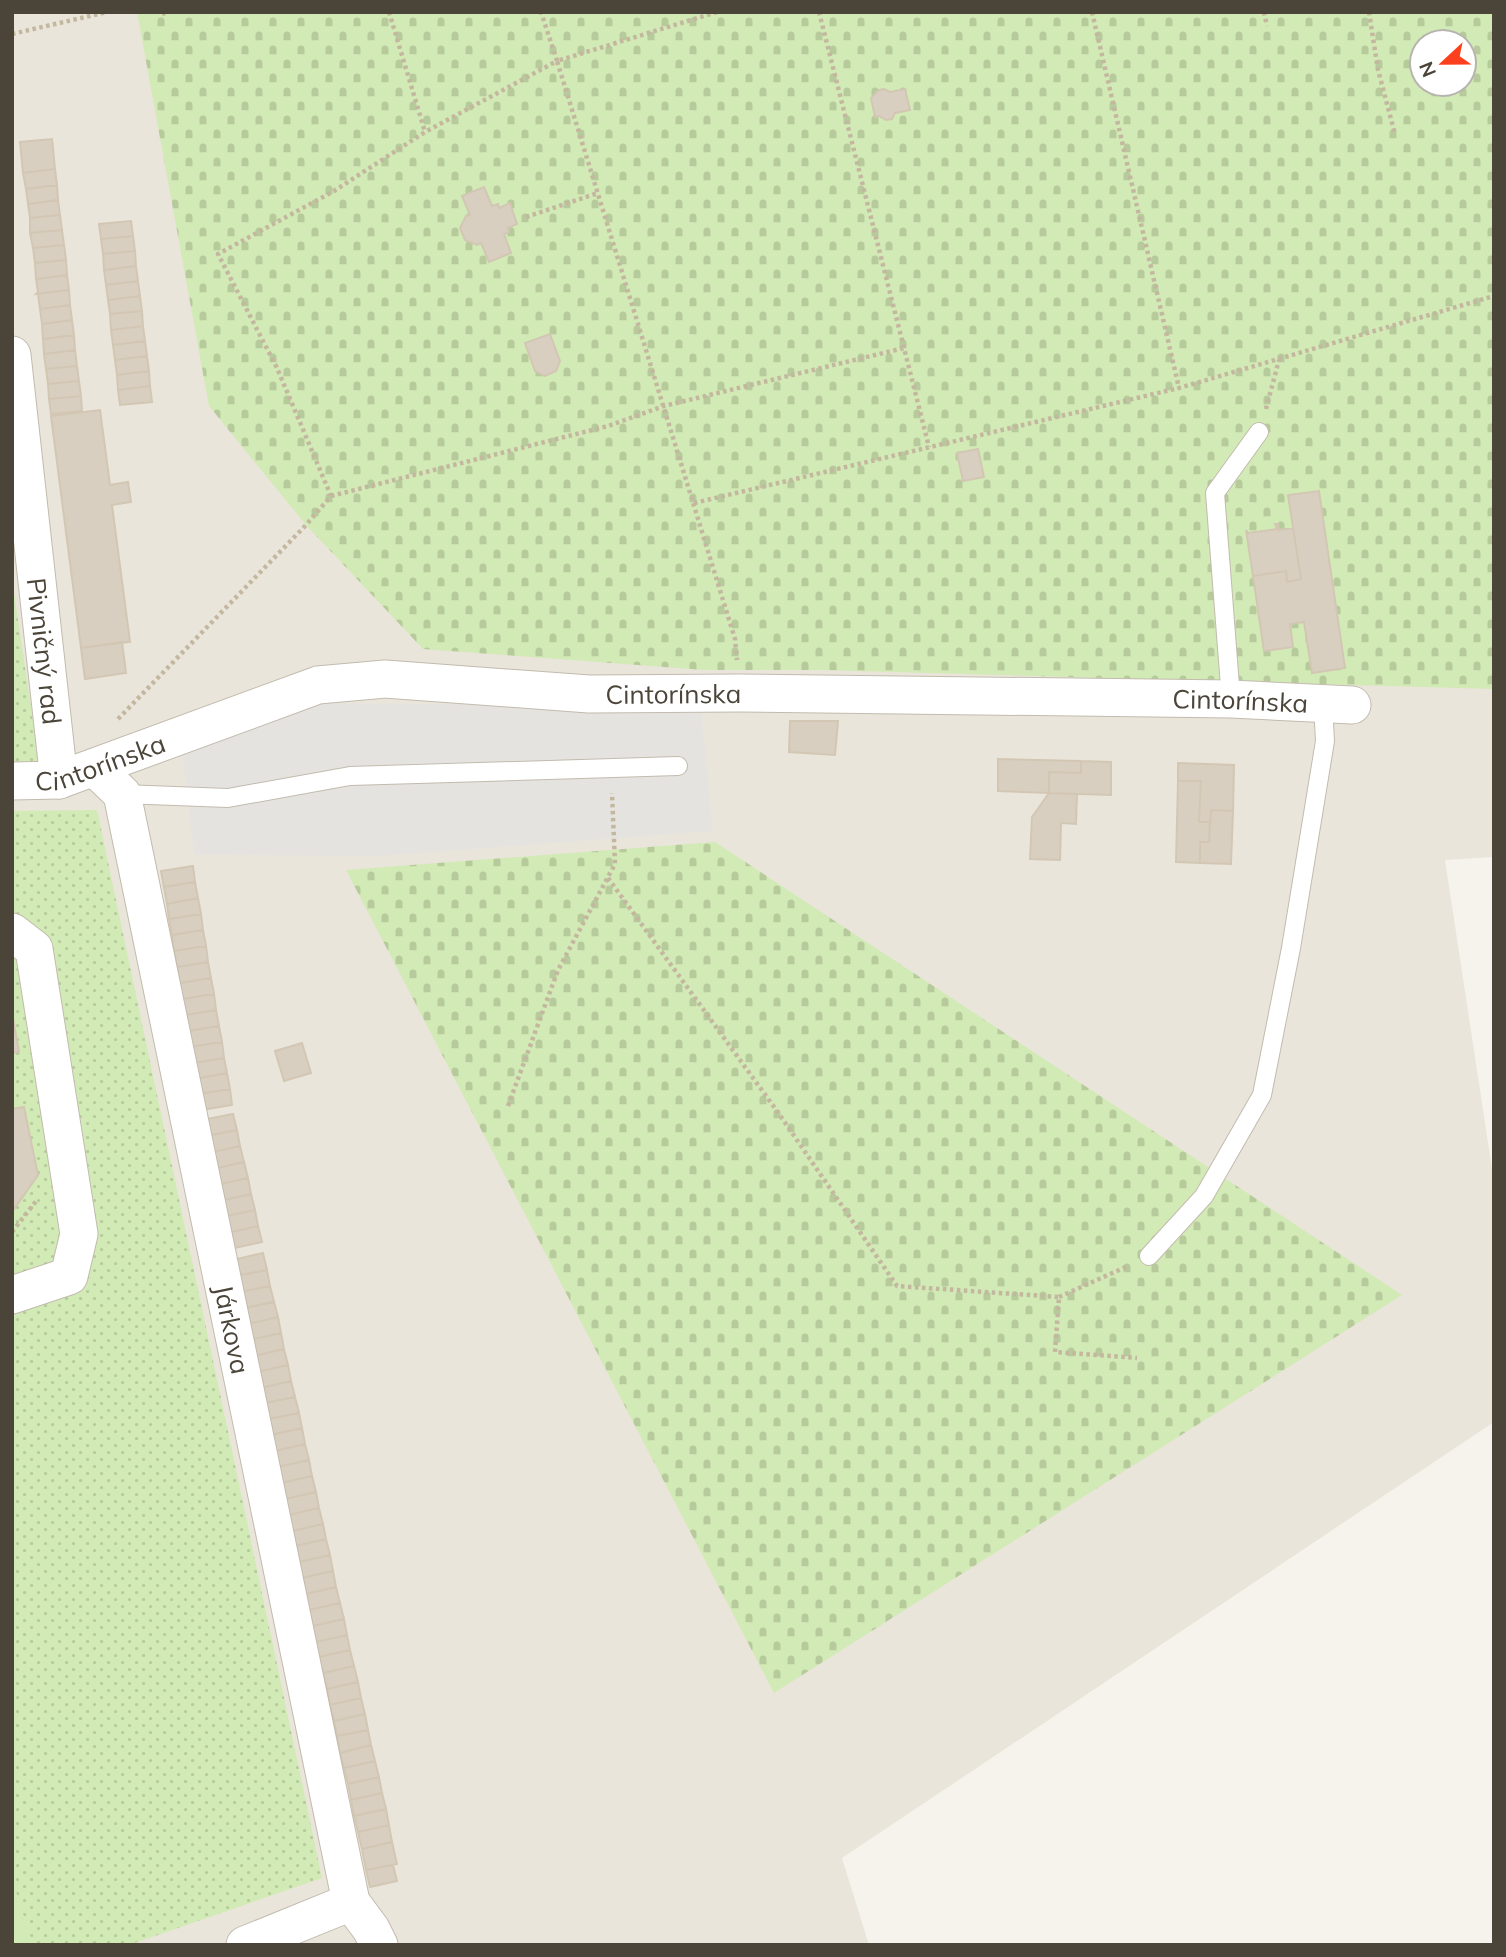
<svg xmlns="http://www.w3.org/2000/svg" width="1506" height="1957" font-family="Mulish,sans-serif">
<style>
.residential{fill:#eae5da;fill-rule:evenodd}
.green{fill:url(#green-dots)}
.cemetery{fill:url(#cemetery-stones);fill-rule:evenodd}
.pitch{fill:#d2eab5}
.parking{fill:#e5e3e0}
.building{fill:#d8cfc1;stroke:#d3c7b4;stroke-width:2}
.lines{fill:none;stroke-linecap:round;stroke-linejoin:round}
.lane-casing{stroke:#c2bbae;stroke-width:20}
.street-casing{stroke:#c2bbae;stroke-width:39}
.path{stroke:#c4b79f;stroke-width:4.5;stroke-dasharray:3.5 3.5;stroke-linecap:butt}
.lane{stroke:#fff;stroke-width:18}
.street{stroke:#fff;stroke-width:37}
.labels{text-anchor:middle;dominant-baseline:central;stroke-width:6;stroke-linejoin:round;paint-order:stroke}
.street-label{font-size:26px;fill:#4b4439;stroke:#fff}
</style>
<defs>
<pattern id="green-dots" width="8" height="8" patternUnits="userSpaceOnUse" patternTransform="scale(1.75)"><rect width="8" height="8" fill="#d2eab5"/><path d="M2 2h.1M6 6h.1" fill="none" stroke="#b6ca9c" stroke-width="1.8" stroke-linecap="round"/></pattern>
<pattern id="cemetery-stones" width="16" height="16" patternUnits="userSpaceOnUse" patternTransform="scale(1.75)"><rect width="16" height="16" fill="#d2eab5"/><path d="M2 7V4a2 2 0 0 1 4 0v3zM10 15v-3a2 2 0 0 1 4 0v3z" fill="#b6ca9c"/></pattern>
</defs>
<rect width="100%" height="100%" fill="#f6f3ec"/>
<path class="residential" d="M 12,12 L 1494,12 L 1494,857 L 1445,860 L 1494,1182 L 1494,1422 L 842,1858 L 869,1945 L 12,1945 ZM 1422,42 L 1464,42 L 1464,84 L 1422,84 Z"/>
<path class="green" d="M 12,579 L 39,762 L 12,762 Z
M 97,810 L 322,1878 L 129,1945 L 33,1945 L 12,1880 L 12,811 Z"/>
<path class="cemetery" d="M 137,12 L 1494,12 L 1494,689 L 820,670 L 704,670 L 423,649 L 306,525 L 209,406 ZM 1422,42 L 1464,42 L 1464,84 L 1422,84 Z
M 715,842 L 1402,1295 L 774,1693 L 346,870 Z"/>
<path class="pitch" d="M 12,1880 L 33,1945 L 12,1945 Z"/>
<path class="parking" d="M 318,703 L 701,707 L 713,831 L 379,856 L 194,855 L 182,749 Z"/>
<path class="building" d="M 884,89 L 890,92 L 905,89 L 910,110 L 895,113 L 892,119 L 886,120 L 879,116 L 875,117 L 871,98 L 879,90 Z
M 52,139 L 55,169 L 23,173 L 20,142 Z
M 55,169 L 57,185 L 26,189 L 23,173 Z
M 57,185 L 58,200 L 28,204 L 26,189 Z
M 484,187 L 492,206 L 498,204 L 499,208 L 510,203 L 517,224 L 508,228 L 509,232 L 504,234 L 511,253 L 489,262 L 481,243 L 477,245 L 465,240 L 460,228 L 466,216 L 470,215 L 462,196 Z
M 58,200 L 60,215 L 30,218 L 28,204 Z
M 60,215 L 62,230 L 30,233 L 30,218 Z
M 131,221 L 133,236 L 101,239 L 99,224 Z
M 62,230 L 64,245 L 33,248 L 30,233 Z
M 133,236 L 135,251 L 103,254 L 101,239 Z
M 64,245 L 66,260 L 35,263 L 33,248 Z
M 135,251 L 136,266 L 104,270 L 103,254 Z
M 66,260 L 67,275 L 36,279 L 35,263 Z
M 136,266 L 138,281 L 106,285 L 104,270 Z
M 67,275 L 69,290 L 36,294 L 38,292 L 36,279 Z
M 138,281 L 140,296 L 108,300 L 106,285 Z
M 69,290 L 70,305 L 40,309 L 38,294 L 36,294 Z
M 140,296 L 142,311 L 110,314 L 108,300 Z
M 70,305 L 72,320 L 42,324 L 40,309 Z
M 142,311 L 143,326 L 111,330 L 110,314 Z
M 72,320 L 74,335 L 43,339 L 42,324 Z
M 143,326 L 145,341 L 113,345 L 111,330 Z
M 550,334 L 560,361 L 556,371 L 545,376 L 535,371 L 525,343 Z
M 74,335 L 75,350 L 44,354 L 43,339 Z
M 145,341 L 147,356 L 115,360 L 113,345 Z
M 75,350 L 77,366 L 46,369 L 44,354 Z
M 147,356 L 149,371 L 117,375 L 115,360 Z
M 77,366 L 79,381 L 48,384 L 46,369 Z
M 149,371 L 150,386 L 118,390 L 117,375 Z
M 79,381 L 81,396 L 49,399 L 48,384 Z
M 150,386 L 152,402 L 120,405 L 118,390 Z
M 81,396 L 82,411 L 51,414 L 49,399 Z
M 100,410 L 110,485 L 128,482 L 131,502 L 112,505 L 130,642 L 81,648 L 51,416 Z
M 978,449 L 984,477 L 963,481 L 957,453 Z
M 1319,491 L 1345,668 L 1312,673 L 1304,622 L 1290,624 L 1293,647 L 1264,651 L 1253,576 L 1286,571 L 1287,582 L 1301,579 L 1288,495 Z
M 1275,524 L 1278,524 L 1279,530 L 1293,528 L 1301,579 L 1287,582 L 1286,571 L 1253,576 L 1246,530 L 1248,533 L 1277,529 Z
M 122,642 L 126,673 L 85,679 L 81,648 Z
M 790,721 L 838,721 L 835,755 L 789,752 Z
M 998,759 L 1081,761 L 1081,773 L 1049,772 L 1049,793 L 998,791 Z
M 1081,761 L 1111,762 L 1111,795 L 1049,793 L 1049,772 L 1081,773 Z
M 1178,763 L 1234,765 L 1233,811 L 1211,810 L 1210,822 L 1199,822 L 1201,781 L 1178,781 Z
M 1178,781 L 1201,781 L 1199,822 L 1210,822 L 1209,842 L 1200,842 L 1200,863 L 1176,862 Z
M 1049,793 L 1077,794 L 1076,824 L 1061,823 L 1060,860 L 1030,859 L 1032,817 Z
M 1211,810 L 1233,811 L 1231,864 L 1200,863 L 1200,842 L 1209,842 Z
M 193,866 L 195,882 L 164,887 L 161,871 Z
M 195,882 L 198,898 L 167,904 L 164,887 Z
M 198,898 L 201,914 L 169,919 L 167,904 Z
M 201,914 L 203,930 L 172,935 L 169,919 Z
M 203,930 L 206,946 L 174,951 L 172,935 Z
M 206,946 L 208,962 L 177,967 L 174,951 Z
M 208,962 L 211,978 L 180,983 L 177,967 Z
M 211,978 L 214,994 L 182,999 L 180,983 Z
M 214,994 L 216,1010 L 185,1015 L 182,999 Z
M 216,1010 L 219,1026 L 188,1031 L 185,1015 Z
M 12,1013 L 19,1052 L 12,1053 Z
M 219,1026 L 222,1042 L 190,1047 L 188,1031 Z
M 222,1042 L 224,1058 L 193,1063 L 190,1047 Z
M 302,1043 L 311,1073 L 284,1081 L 275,1051 Z
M 224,1058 L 227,1073 L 195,1079 L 193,1063 Z
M 227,1073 L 230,1089 L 198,1094 L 195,1079 Z
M 230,1089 L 232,1105 L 201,1110 L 198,1094 Z
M 24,1107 L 38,1175 L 12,1212 L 12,1109 Z
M 233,1114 L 237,1130 L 206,1136 L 202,1120 Z
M 237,1130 L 240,1146 L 209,1153 L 206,1136 Z
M 240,1146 L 244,1162 L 213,1169 L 209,1153 Z
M 244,1162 L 248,1178 L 216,1185 L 213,1169 Z
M 248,1178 L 251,1194 L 220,1201 L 216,1185 Z
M 251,1194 L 255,1210 L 223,1217 L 220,1201 Z
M 255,1210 L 258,1226 L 227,1233 L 223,1217 Z
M 258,1226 L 262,1242 L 230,1249 L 227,1233 Z
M 263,1253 L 267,1270 L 236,1276 L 233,1260 Z
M 267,1270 L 270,1286 L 240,1292 L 236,1276 Z
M 270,1286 L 274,1302 L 244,1308 L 240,1292 Z
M 274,1302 L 278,1317 L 247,1324 L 244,1308 Z
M 278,1317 L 281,1333 L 250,1340 L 247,1324 Z
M 281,1333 L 284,1349 L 254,1356 L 250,1340 Z
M 284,1349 L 288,1365 L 257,1372 L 254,1356 Z
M 288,1365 L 291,1381 L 261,1388 L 257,1372 Z
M 291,1381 L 295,1397 L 265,1403 L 261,1388 Z
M 295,1397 L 299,1413 L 268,1419 L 265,1403 Z
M 299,1413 L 302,1428 L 271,1435 L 268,1419 Z
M 302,1428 L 305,1444 L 275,1451 L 271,1435 Z
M 305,1444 L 309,1460 L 278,1467 L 275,1451 Z
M 309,1460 L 312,1476 L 281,1483 L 278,1467 Z
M 312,1476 L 316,1492 L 285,1499 L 281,1483 Z
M 316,1492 L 319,1508 L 288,1515 L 285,1499 Z
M 319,1508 L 323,1524 L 292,1531 L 288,1515 Z
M 323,1524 L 326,1539 L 295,1546 L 292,1531 Z
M 326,1539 L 330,1555 L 299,1562 L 295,1546 Z
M 330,1555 L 333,1571 L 302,1578 L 299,1562 Z
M 333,1571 L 336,1587 L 306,1594 L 302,1578 Z
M 336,1587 L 340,1603 L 309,1610 L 306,1594 Z
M 340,1603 L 344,1619 L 313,1626 L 309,1610 Z
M 344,1619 L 347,1635 L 316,1642 L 313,1626 Z
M 347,1635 L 350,1650 L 319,1657 L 316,1642 Z
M 350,1650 L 354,1666 L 323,1673 L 319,1657 Z
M 354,1666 L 358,1682 L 327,1689 L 323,1673 Z
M 358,1682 L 361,1698 L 330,1705 L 327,1689 Z
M 361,1698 L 365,1714 L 334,1721 L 330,1705 Z
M 365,1714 L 368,1730 L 337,1736 L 334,1721 Z
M 368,1730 L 371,1745 L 340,1753 L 337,1736 Z
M 371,1745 L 375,1761 L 344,1768 L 340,1753 Z
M 375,1761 L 379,1777 L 348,1784 L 344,1768 Z
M 379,1777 L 382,1793 L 351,1800 L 348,1784 Z
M 382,1793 L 386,1809 L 354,1816 L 351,1800 Z
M 386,1809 L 389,1825 L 358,1832 L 354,1816 Z
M 389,1825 L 392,1842 L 362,1849 L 358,1832 Z
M 392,1842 L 397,1864 L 366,1870 L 362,1849 Z
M 393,1865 L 397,1881 L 370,1887 L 366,1870 Z"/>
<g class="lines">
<g class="lane-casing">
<path id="lane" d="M 1231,699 L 1215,493 L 1259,432
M 122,794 L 228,798 L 350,776 L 678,766
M 1149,1256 L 1204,1196 L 1262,1095 L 1291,948 L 1325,741 L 1323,704"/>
</g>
<g class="street-casing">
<g id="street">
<path id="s1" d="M 12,355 L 59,780"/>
<path id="s2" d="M 95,768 L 122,794 L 351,1902 L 371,1929 L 379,1945"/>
<path id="s3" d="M 12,781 L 59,780 L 318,685 L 385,679 L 589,694 L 740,693 L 1231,699 L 1352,705"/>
<path d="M 12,932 L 34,949 L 79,1234 L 69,1276 L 12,1295"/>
<path d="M 245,1945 L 351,1902"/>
</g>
</g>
<path class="path" d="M 389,12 L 425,132
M 717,12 L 557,61 L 735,639 L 737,660
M 819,12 L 929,447
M 1092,12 L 1179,388
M 1264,12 L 1267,26
M 1369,12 L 1378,70 L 1395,134
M 162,14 L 168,12
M 12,34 L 107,12
M 526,217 L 598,193
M 1266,409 L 1279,360
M 331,496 L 608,426 L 664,406 L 904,348
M 694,503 L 1179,388 L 1494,296
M 118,719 L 306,525 L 331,496 L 277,368 L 218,254 L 334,191 L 425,132 L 557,61 L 541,12
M 608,878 L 777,1111 L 897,1286 L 1059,1297 L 1055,1352 L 1137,1358
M 508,1106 L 558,970 L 615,864 L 612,793
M 12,1232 L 37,1200
M 1059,1297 L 1128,1266"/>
<use href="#lane" class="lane"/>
<use href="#street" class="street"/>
</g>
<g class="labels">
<g class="street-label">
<text stroke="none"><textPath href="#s1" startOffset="298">Pivničný rad</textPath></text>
<text stroke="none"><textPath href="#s3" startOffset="679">Cintorínska</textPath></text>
<text stroke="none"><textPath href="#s3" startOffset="1246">Cintorínska</textPath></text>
<text stroke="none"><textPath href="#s3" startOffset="91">Cintorínska</textPath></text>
<text stroke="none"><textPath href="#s2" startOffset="584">Járkova</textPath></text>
</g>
</g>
<rect width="1506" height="1957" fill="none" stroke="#4b4439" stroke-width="28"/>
<g transform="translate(1443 63) rotate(248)"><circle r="33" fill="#ffffff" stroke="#b7b4b0" stroke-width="2"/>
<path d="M0-5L12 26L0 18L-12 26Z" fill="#fc3f1d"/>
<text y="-10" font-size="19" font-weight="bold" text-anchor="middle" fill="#4b4439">N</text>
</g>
</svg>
